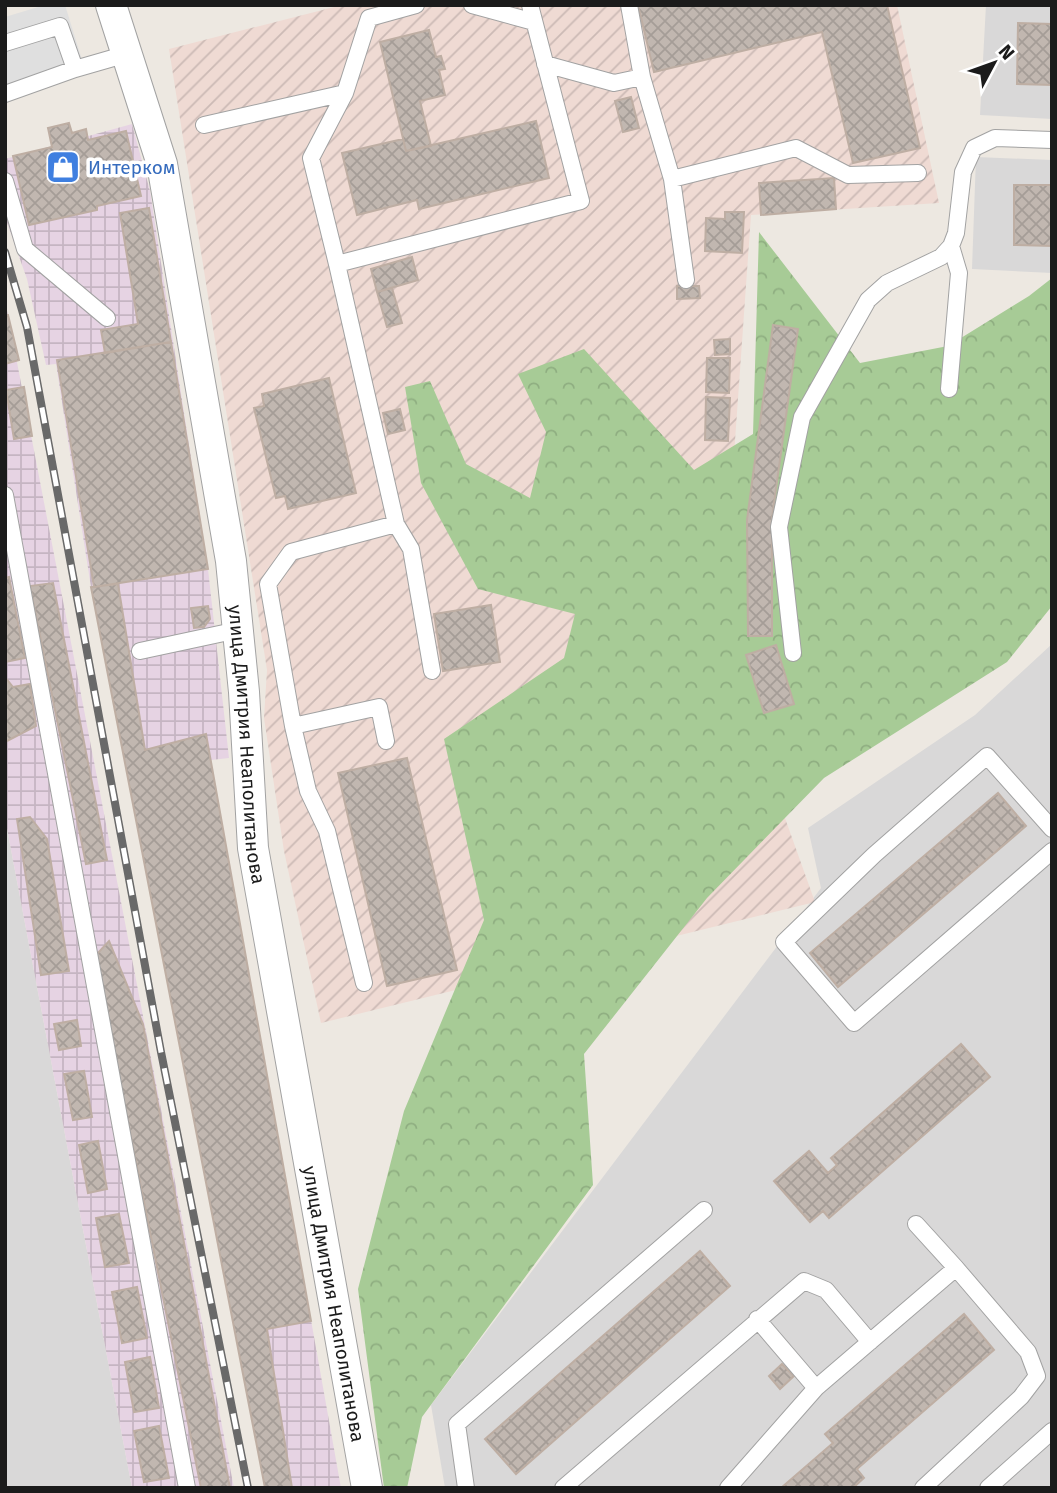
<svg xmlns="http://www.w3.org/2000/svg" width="1057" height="1493" font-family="'Fira Sans',sans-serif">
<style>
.residential{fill:#d9d8d8}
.industrial{fill:url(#industrial-grid)}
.military{fill:url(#military-furrows)}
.forest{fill:url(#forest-crowns)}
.parking{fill:#dfdfdf}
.building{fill:url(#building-cross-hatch);stroke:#beaea3;stroke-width:2}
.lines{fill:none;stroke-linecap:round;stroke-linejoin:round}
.service-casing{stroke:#a2a2a2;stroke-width:18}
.minor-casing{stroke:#a2a2a2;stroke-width:32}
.service{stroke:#fff;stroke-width:16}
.minor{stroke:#fff;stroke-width:30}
.rail-casing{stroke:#696969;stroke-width:8}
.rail{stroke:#fff;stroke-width:5;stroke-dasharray:16;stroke-linecap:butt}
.labels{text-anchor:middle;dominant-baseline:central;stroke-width:7;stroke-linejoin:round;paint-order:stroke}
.shop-label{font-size:19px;fill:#366cbe;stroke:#fff;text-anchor:start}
.street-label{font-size:19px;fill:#1b1b1b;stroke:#fff}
</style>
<defs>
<pattern id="industrial-grid" width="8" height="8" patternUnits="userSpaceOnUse" patternTransform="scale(1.75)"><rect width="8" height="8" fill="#e6d3e3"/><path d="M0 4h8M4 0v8" fill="none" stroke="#c5b5c2"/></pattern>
<pattern id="military-furrows" width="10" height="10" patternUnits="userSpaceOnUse" patternTransform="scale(1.75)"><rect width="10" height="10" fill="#efdad3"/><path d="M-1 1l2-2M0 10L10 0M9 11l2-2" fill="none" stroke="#ccbab5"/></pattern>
<pattern id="forest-crowns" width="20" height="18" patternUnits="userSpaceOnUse" patternTransform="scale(1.75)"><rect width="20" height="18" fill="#a7cb96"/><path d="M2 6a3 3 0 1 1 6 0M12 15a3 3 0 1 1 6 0" fill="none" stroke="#8fae81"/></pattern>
<pattern id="building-cross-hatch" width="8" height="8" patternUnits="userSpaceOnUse" patternTransform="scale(1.75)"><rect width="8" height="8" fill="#c1b7b0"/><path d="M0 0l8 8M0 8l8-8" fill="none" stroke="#a59d97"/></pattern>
</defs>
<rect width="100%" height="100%" fill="#ede8e1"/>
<path class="residential" d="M 986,5 L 1052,5 L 1052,119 L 980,115 Z
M 976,157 L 1052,160 L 1052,273 L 972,269 Z
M 1052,644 L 1052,1488 L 445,1488 L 431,1405 L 821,888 L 808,828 L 975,715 Z
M 5,818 L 132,1488 L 5,1488 Z"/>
<path class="industrial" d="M 132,124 L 150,191 L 208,569 L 229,758 L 211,760 L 341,1488 L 265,1488 L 91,587 L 56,364 L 46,365 L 27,279 L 5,217 L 5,159 Z
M 5,300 L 234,1488 L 132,1488 L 5,818 Z"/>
<path class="military" d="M 342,5 L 897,5 L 939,203 L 751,215 L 721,639 L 815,902 L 321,1023 L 284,851 L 264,718 L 267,670 L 169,49 Z"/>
<path class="forest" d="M 759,232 L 860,363 L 948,346 L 1029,296 L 1052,278 L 1052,606 L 1007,662 L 824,778 L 707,898 L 584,1054 L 593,1185 L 422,1417 L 407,1488 L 384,1488 L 358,1289 L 404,1111 L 484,920 L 444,739 L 564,658 L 575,614 L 478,589 L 421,483 L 405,387 L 430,381 L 466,464 L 530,498 L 546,432 L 518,374 L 584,349 L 694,470 L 753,434 Z"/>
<path class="parking" d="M 45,5 L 65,5 L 83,63 L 5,87 L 5,17 Z"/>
<path class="building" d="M 638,5 L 887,5 L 920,148 L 853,163 L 822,32 L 654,72 Z
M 1018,23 L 1052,24 L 1052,85 L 1017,84 Z
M 429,30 L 436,57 L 441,56 L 445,69 L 439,70 L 445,95 L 420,101 L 431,146 L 406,151 L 380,42 Z
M 631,97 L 639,128 L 623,132 L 615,101 Z
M 536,121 L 549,178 L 419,209 L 417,200 L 357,215 L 342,153 L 403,139 L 406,151 Z
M 69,123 L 72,133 L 86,129 L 88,140 L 126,131 L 141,196 L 97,206 L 97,210 L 29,225 L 13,156 L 52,147 L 48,128 Z
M 834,178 L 836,209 L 761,215 L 759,183 Z
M 1014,185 L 1052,185 L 1052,246 L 1014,245 Z
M 149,208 L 171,342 L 105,353 L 101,330 L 138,324 L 120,213 Z
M 725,212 L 744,212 L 742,253 L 705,251 L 706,218 L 725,219 Z
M 412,257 L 418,280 L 377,292 L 371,269 Z
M 677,286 L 699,286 L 700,298 L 677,299 Z
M 392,288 L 402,323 L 387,327 L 377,292 Z
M 5,315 L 8,315 L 19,360 L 5,364 Z
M 773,325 L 798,329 L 772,518 L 772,636 L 748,636 L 747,520 Z
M 730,339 L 730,354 L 715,355 L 714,340 Z
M 171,342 L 208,569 L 94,587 L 57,360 Z
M 707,358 L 730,358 L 729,393 L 706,392 Z
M 329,378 L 356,493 L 288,509 L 285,496 L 276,498 L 254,408 L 264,406 L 262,394 Z
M 24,387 L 32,436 L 14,439 L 6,390 Z
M 706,397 L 730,398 L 728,441 L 705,440 Z
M 400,409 L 405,430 L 388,434 L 383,413 Z
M 9,577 L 25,658 L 5,662 L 5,578 Z
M 53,583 L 107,860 L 86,864 L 30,586 Z
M 118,584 L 145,750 L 206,734 L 311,1321 L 267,1329 L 292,1488 L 265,1488 L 91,587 Z
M 491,605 L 500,662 L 443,671 L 434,614 Z
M 208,606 L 210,619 L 204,627 L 194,628 L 191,608 Z
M 776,645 L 794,704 L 764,713 L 746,655 Z
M 5,677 L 13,687 L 30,684 L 36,726 L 5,742 Z
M 407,758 L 457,970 L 387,986 L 338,773 Z
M 998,793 L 1026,826 L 838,987 L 810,953 Z
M 30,817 L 47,839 L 69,971 L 41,975 L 17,819 Z
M 109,941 L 143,1024 L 230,1488 L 201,1488 L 95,956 Z
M 77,1020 L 81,1046 L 59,1050 L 54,1024 Z
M 961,1044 L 990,1077 L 829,1218 L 823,1211 L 810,1222 L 774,1181 L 809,1151 L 828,1173 L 837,1165 L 831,1158 Z
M 84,1071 L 92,1117 L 73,1120 L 64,1074 Z
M 98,1141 L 107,1189 L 88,1193 L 79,1145 Z
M 119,1214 L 129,1263 L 105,1267 L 96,1218 Z
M 700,1251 L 730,1286 L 516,1474 L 485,1439 Z
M 137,1287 L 147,1338 L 122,1343 L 112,1292 Z
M 964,1314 L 994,1350 L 857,1469 L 864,1478 L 853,1488 L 781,1488 L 833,1443 L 825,1434 Z
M 150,1357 L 159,1408 L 134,1412 L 125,1362 Z
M 782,1364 L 794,1376 L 780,1389 L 769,1376 Z
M 159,1426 L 169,1478 L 144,1482 L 134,1431 Z"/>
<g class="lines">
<g class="service-casing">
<path id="service" d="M 472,5 L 534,22
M 629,5 L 642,77
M 5,43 L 60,26 L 75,69
M 545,64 L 614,83 L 642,77 L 672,179 L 796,148 L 848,175 L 918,173
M 5,94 L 75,69 L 127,54
M 204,125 L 345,93
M 672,179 L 686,280
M 5,181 L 25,249 L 107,318
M 337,264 L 311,158 L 345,93 L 369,18 L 416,5
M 949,389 L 959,273 L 951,246
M 5,495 L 187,1488
M 396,524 L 411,549 L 432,671
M 140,651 L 238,630
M 793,653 L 779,527 L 802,417 L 868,300 L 887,283 L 941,257 L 951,246 L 956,233 L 963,172 L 974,148 L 995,138 L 1052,140
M 293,726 L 379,707 L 386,741
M 1052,829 L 987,756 L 874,855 L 784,942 L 854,1023 L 1052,851
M 364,983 L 327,831 L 308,791 L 293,726 L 268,584 L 291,552 L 396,524 L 337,264 L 581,201 L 530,5
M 916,1224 L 956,1268
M 757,1319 L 816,1388
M 466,1488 L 457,1424 L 704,1210
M 563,1488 L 804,1281 L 826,1290 L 870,1342
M 728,1488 L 816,1388 L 956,1268 L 1028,1352 L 1037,1376 L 1021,1397 L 923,1488
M 988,1488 L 1052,1431"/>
</g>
<g class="minor-casing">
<g id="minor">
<path id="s1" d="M 111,5 L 162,164 L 231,561 L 244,692 L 253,848 L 367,1488"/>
</g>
</g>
<use href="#service" class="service"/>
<use href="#minor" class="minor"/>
<g class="rail-casing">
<path id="rail" d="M 5,252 L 27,327 L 161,1052 L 248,1488"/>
</g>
<use href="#rail" class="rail"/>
</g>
<defs>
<g id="shop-square" transform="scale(1.75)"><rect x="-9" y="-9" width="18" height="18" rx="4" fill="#3f7fe0" stroke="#fff"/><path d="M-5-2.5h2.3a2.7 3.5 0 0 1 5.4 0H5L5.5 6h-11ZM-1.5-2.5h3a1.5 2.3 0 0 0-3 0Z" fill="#fff"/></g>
</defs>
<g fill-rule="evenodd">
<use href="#shop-square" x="63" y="167"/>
</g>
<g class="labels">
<g class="shop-label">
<text x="88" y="167">Интерком</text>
</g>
<g class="street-label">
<text stroke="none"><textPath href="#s1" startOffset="754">улица Дмитрия Неаполитанова</textPath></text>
<text stroke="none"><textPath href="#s1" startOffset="1321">улица Дмитрия Неаполитанова</textPath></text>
</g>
</g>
<rect width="1057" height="1493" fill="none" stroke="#1b1b1b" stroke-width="14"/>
<g transform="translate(994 63) rotate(49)" stroke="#ffffff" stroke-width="5" paint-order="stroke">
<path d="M0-5L12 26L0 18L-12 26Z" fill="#1b1b1b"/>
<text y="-10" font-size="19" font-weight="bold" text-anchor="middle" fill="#1b1b1b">N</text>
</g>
</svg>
